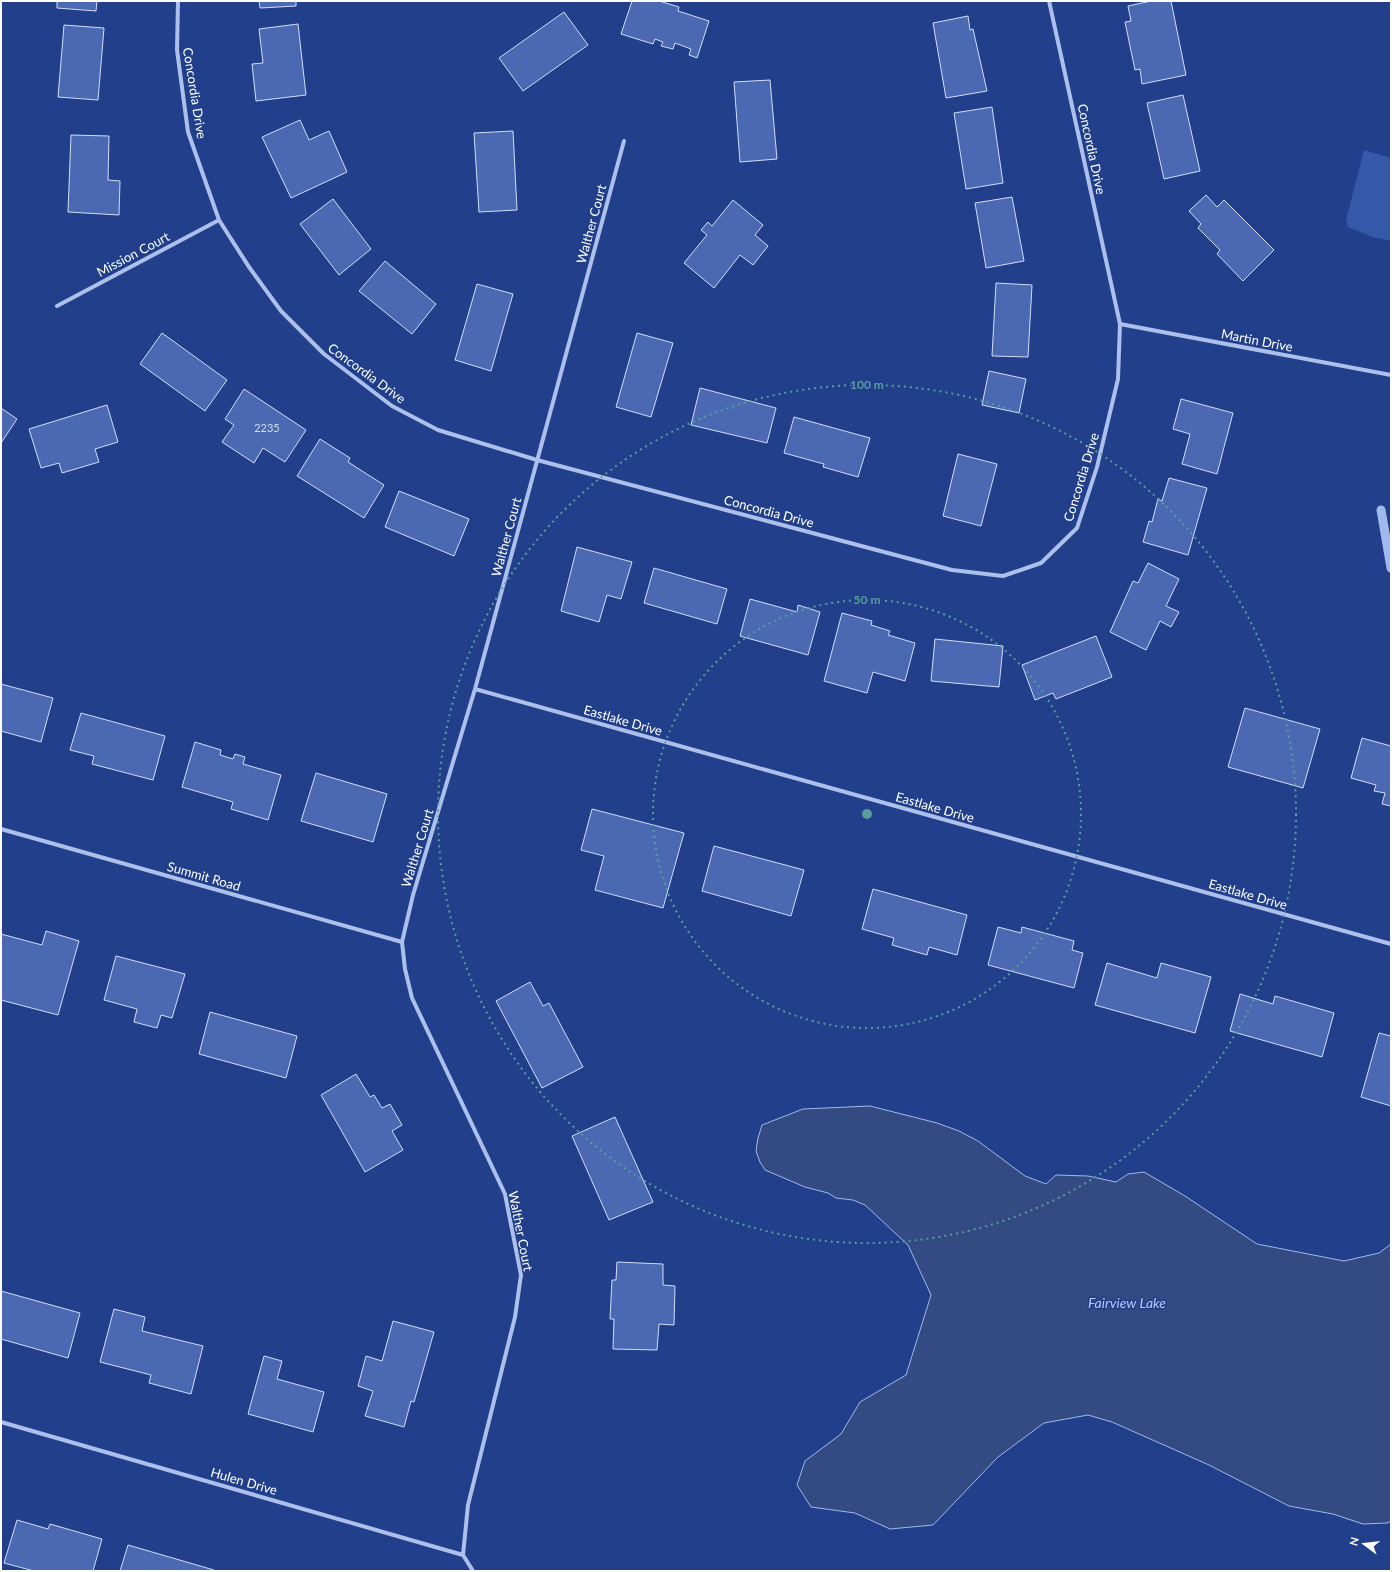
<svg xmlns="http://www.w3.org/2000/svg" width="1392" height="1572" font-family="Lato,sans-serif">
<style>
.green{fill:#3558a8}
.water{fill:#344a82;stroke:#a1b9ec}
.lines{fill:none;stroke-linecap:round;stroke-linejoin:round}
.stream{stroke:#a1b9ec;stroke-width:9}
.building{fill:#4a69b2;stroke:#d2def8}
.street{stroke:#adc0eb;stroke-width:4}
.ring{fill:none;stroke:#579f9a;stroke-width:2;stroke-dasharray:2 4}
.labels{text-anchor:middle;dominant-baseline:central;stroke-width:3;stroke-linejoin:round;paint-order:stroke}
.number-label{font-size:11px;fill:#d2daec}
.street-label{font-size:13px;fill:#fff;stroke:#213f8b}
.water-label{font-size:14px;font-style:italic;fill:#b9cbf2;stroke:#213f8b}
.centre{fill:#579f9a;stroke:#213f8b;stroke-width:2}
.ring-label{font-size:12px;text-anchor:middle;font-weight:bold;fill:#579f9a;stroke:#213f8b;stroke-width:3;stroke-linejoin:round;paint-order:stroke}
</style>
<rect width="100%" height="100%" fill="#213f8b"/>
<path class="green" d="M 1364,150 L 1391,158 L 1391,241 L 1372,237 L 1348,227 L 1346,220 Z"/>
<path class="water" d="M 870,1106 L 937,1123 L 959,1131 L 978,1141 L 1025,1176 L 1046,1184 L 1056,1175 L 1088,1176 L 1116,1182 L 1128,1174 L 1144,1172 L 1185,1196 L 1257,1244 L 1344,1261 L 1379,1253 L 1391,1244 L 1391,1521 L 1387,1523 L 1363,1524 L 1333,1514 L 1289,1506 L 1209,1465 L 1112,1422 L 1088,1415 L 1044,1423 L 998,1457 L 933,1525 L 890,1529 L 855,1513 L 811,1507 L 797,1485 L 805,1461 L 841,1434 L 860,1402 L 906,1375 L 931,1295 L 908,1245 L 865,1205 L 853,1200 L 836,1198 L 828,1193 L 805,1187 L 765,1170 L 760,1162 L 756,1151 L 758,1138 L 762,1125 L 803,1109 Z"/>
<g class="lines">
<path class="stream" d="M 1381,510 L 1391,568"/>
</g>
<path class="building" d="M 57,1 L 97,1 L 96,11 L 57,8 Z
M 259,1 L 296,1 L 296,6 L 260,8 Z
M 632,1 L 659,1 L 679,7 L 678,11 L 709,21 L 697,58 L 689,55 L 691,49 L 675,43 L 673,49 L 661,46 L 663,42 L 655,39 L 653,44 L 621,34 Z
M 1151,1 L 1171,1 L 1186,75 L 1142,84 L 1140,69 L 1135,70 L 1125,22 L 1131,21 L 1128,6 Z
M 564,12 L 588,45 L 523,91 L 499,58 Z
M 968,16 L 970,30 L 973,29 L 987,91 L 946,98 L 933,23 Z
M 298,24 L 306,95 L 256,101 L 252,64 L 263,63 L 259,29 Z
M 64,25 L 104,28 L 98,100 L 58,97 Z
M 770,80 L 777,159 L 740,162 L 734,82 Z
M 1183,95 L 1200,171 L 1164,179 L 1147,103 Z
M 992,107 L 1003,183 L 966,189 L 954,113 Z
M 300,120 L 309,140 L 329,131 L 347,172 L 291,198 L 262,137 Z
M 513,131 L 517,210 L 479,212 L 474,133 Z
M 71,135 L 109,136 L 108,180 L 120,181 L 119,215 L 68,212 Z
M 1206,195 L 1217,207 L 1224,200 L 1274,250 L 1243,281 L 1217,254 L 1220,250 L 1198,228 L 1201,224 L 1189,211 Z
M 1012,197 L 1024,261 L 986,268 L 975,203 Z
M 333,199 L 371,249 L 339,275 L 300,224 Z
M 733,200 L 763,225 L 755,235 L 768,246 L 753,265 L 740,255 L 714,288 L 684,263 L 707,235 L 701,230 L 708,222 L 712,226 Z
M 385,261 L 436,304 L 412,334 L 359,291 Z
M 996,283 L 1032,285 L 1028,357 L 992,356 Z
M 477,284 L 513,294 L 491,371 L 455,360 Z
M 162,333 L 227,380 L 205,411 L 140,364 Z
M 637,333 L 673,343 L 651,417 L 616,407 Z
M 989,371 L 1026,379 L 1019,413 L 982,405 Z
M 700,388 L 776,408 L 767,443 L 691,425 Z
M 244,389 L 306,430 L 285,462 L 263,448 L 254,463 L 222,442 L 234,425 L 225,419 Z
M 1181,399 L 1233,413 L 1217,474 L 1182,464 L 1190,434 L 1173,429 Z
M 107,405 L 118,442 L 95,449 L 99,462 L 62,473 L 59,463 L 41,468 L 29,429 Z
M 1,408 L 17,419 L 1,443 Z
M 794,417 L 870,438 L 858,477 L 823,467 L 824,464 L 784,453 Z
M 320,439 L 350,458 L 348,462 L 384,485 L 364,518 L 297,476 Z
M 958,454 L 997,464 L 981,526 L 943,516 Z
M 1169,478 L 1207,488 L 1188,555 L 1143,542 L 1149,521 L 1152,522 L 1158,499 L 1162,501 Z
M 399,491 L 469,519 L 454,556 L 385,527 Z
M 577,547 L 632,562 L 621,599 L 607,595 L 599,622 L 561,611 Z
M 1148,563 L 1179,579 L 1166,606 L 1179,612 L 1171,627 L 1160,621 L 1146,650 L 1110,632 L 1133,581 L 1138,583 Z
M 654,568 L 727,589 L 717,624 L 644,603 Z
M 750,599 L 797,612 L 798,605 L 820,612 L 808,655 L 740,636 Z
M 842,613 L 872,621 L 871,625 L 890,631 L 888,635 L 915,643 L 905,681 L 873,672 L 867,693 L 824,681 Z
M 1096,636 L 1112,677 L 1056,699 L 1053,693 L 1035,700 L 1022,665 Z
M 935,639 L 1003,646 L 999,687 L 931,681 Z
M 1,684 L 53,698 L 41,742 L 1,731 Z
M 1245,708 L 1320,729 L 1303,788 L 1228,767 Z
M 81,713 L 165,736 L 153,780 L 92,764 L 94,756 L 70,750 Z
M 1362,738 L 1391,746 L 1391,806 L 1382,804 L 1385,793 L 1374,791 L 1376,785 L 1351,778 Z
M 195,742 L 221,750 L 220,755 L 233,759 L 235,754 L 245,757 L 243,764 L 281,775 L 268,820 L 231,809 L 233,802 L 182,787 Z
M 316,773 L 387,794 L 373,842 L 301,821 Z
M 592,809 L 684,833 L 663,908 L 595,890 L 604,856 L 581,850 Z
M 714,846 L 804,870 L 791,916 L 702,891 Z
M 873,889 L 967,915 L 957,955 L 929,947 L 927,955 L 892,945 L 894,938 L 862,929 Z
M 998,927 L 1021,933 L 1022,927 L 1074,941 L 1072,950 L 1083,953 L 1074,988 L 988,965 Z
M 46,931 L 79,941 L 58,1015 L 1,1000 L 1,934 L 42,945 Z
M 116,956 L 185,974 L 172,1018 L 161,1015 L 157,1028 L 134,1022 L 137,1009 L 104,1000 Z
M 1107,963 L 1157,978 L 1161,963 L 1211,977 L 1195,1033 L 1095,1005 Z
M 530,982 L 543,1006 L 549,1003 L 583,1067 L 542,1088 L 496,1001 Z
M 1240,994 L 1273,1004 L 1275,996 L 1334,1013 L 1322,1057 L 1230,1031 Z
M 210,1012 L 297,1036 L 286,1078 L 199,1054 Z
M 1379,1033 L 1391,1036 L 1391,1106 L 1361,1097 Z
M 356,1074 L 370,1097 L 374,1095 L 382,1108 L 390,1104 L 402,1125 L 392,1131 L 403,1150 L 365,1172 L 321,1095 Z
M 615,1117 L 653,1202 L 609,1220 L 572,1136 Z
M 617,1262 L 663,1264 L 663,1285 L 675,1286 L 674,1325 L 659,1324 L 657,1350 L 613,1349 L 614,1319 L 610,1319 L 612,1280 L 616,1280 Z
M 1,1291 L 80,1313 L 68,1358 L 1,1339 Z
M 114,1309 L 145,1317 L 142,1331 L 203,1346 L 191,1394 L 149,1383 L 151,1375 L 100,1362 Z
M 393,1321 L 434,1332 L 414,1402 L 411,1401 L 404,1427 L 365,1416 L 373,1391 L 358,1386 L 366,1356 L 382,1361 Z
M 264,1356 L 282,1361 L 277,1379 L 324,1392 L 313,1432 L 248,1414 Z
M 17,1520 L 48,1529 L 50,1524 L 102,1539 L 93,1571 L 34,1571 L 4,1563 Z
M 128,1545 L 214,1570 L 214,1571 L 120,1571 Z"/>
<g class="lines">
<path class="street" d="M 178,1 L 177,50 L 188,132 L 219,220 L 249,267 L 281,311 L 324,354 L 392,406 L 438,430 L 537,460 L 952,570 L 1003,576 L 1041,563 L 1077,528 L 1097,467 L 1118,379 L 1120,324 L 1049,1
M 57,306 L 219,220
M 1120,324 L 1391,375
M 475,689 L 1391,944
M 1,829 L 402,942
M 1,1422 L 463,1555 L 473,1571
M 463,1555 L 468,1505 L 515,1317 L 521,1275 L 505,1194 L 412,998 L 405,969 L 402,942 L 413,895 L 475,689 L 624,141"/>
</g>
<g class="ring">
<circle cx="867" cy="814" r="214"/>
<circle cx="867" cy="814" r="429"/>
</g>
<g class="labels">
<g class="number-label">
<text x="267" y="427">2235</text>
</g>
<g class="street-label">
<text transform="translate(195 93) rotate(81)">Concordia Drive</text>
<text transform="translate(1092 149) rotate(78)">Concordia Drive</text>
<text transform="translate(591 224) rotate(-75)">Walther Court</text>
<text transform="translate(133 254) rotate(-28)">Mission Court</text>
<text transform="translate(1257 340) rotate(11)">Martin Drive</text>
<text transform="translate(367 373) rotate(36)">Concordia Drive</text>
<text transform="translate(1081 477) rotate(-73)">Concordia Drive</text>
<text transform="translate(769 511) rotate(15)">Concordia Drive</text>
<text transform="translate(506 537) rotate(-75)">Walther Court</text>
<text transform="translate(623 720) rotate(16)">Eastlake Drive</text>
<text transform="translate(935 807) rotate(16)">Eastlake Drive</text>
<text transform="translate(417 848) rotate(-73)">Walther Court</text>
<text transform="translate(204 876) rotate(16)">Summit Road</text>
<text transform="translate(1248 894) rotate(16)">Eastlake Drive</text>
<text transform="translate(521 1231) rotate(79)">Walther Court</text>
<text transform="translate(244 1481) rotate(16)">Hulen Drive</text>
</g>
<g class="water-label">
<text x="1127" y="1302">Fairview Lake</text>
</g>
</g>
<circle cx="867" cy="814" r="6" class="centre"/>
<g class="ring-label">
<text x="867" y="389">100 m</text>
<text x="867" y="604">50 m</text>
</g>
<rect width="1392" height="1572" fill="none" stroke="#ffffff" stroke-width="4"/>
<g transform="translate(1364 1544) rotate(285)" stroke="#213f8b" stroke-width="3" paint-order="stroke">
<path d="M0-3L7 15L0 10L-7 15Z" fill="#ffffff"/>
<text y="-6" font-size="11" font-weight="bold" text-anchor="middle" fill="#ffffff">N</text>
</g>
</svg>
